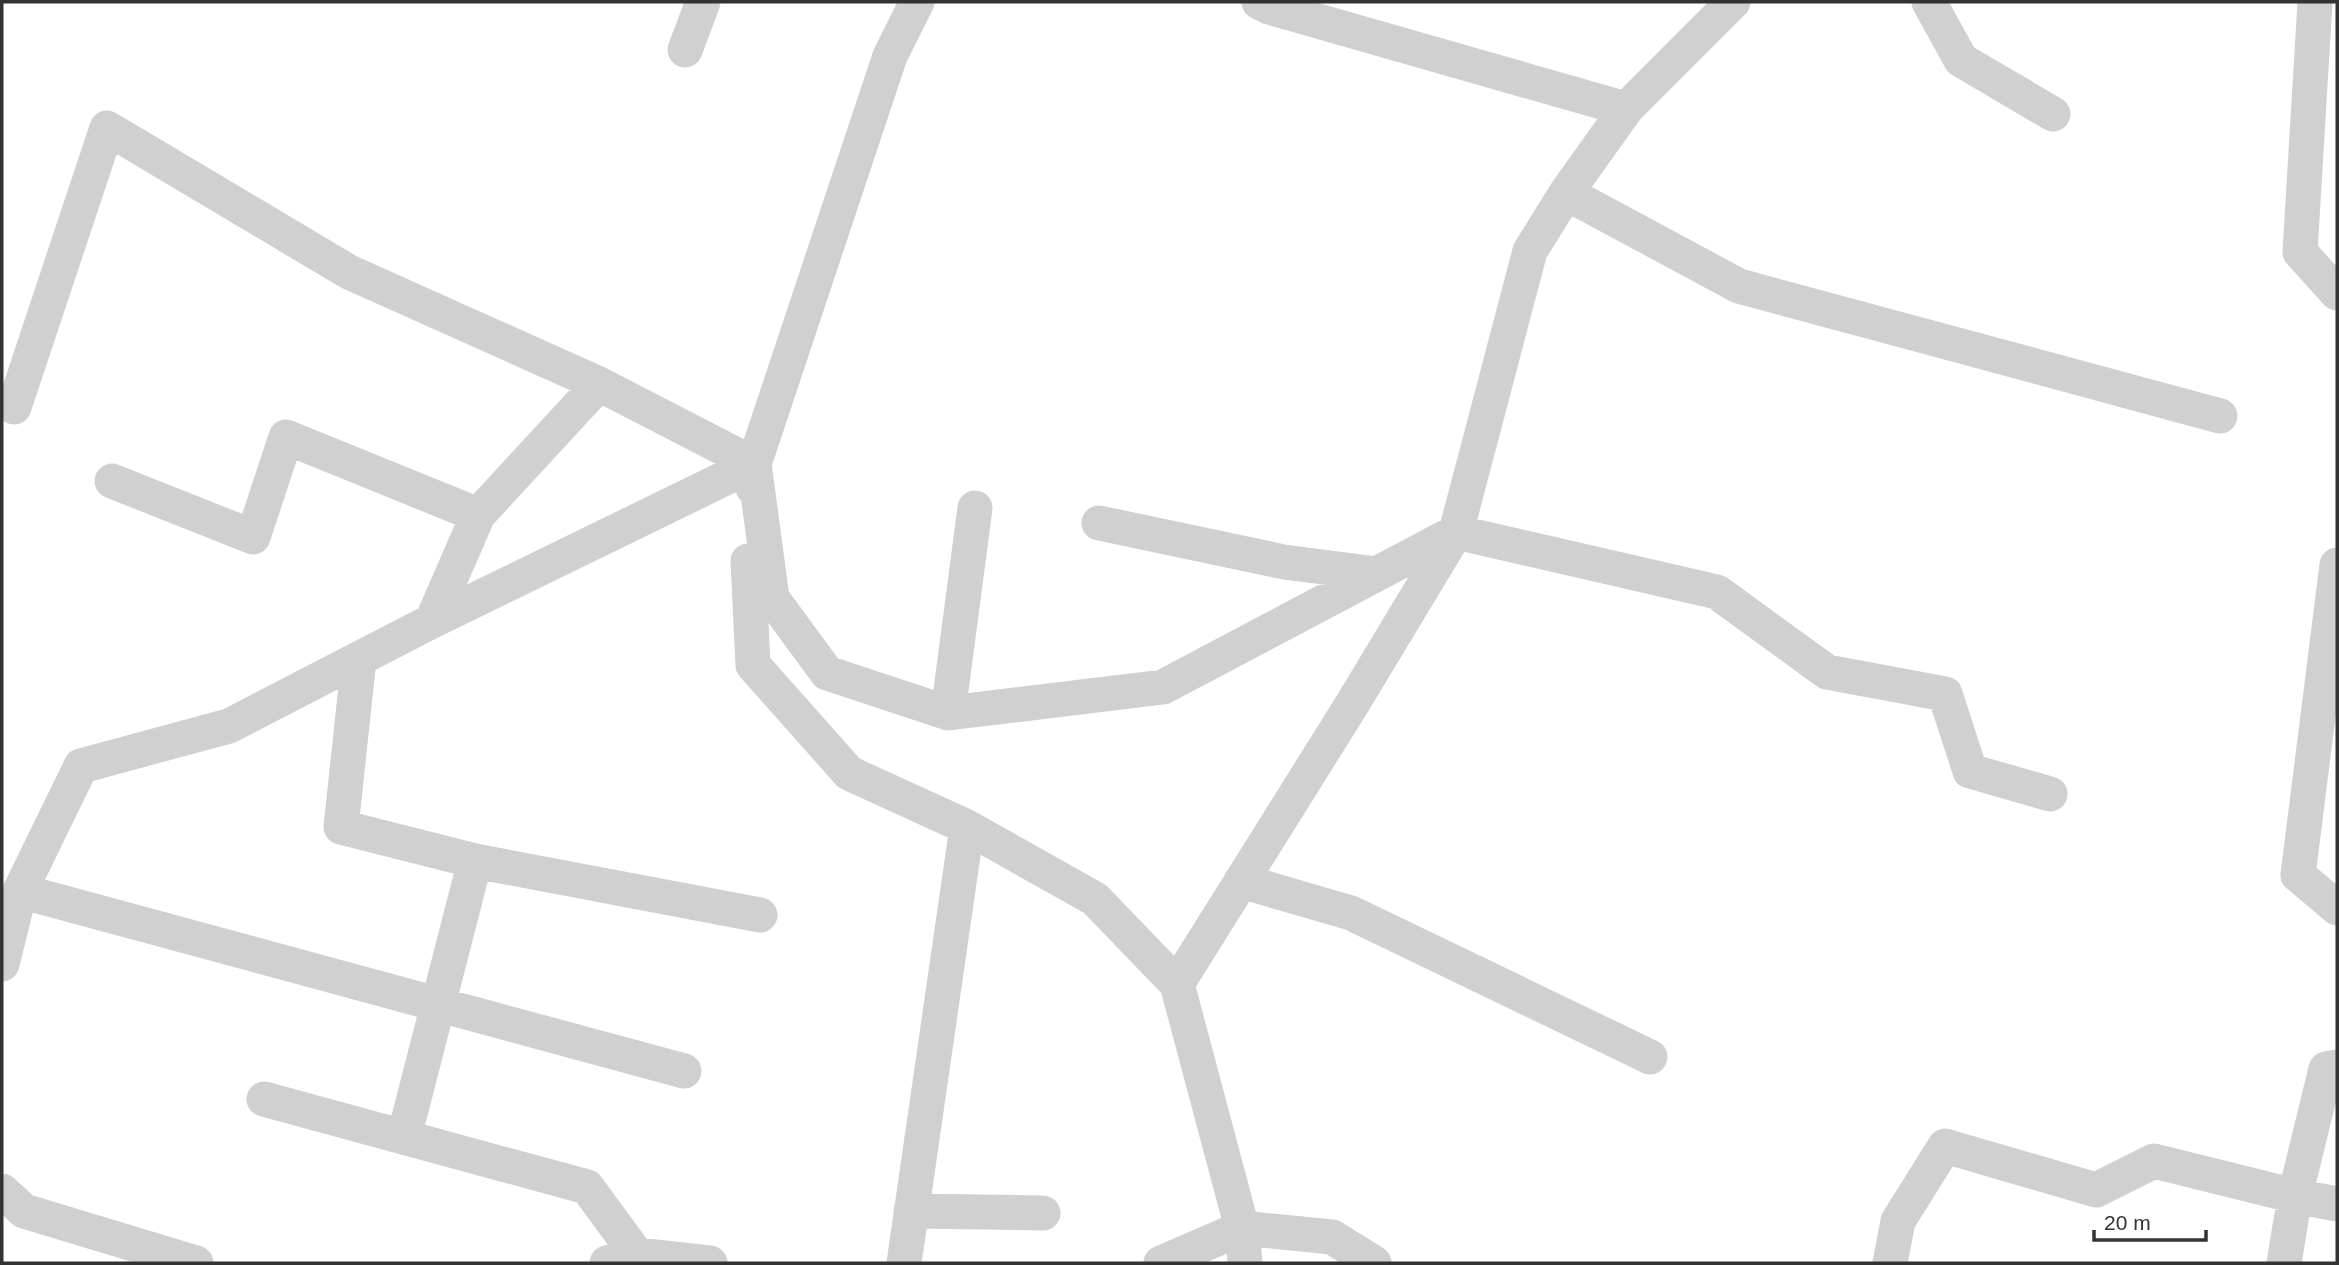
<svg xmlns="http://www.w3.org/2000/svg" width="2339" height="1265" font-family="Arial,sans-serif">
<style>
.lines{fill:none;stroke-linecap:round;stroke-linejoin:round}
.street{stroke:#d0d0d0;stroke-width:35}
</style>
<rect width="100%" height="100%" fill="#fff"/>
<g class="lines">
<path class="street" d="M 1259,2 L 1269,7 L 1626,109
M 1929,2 L 1961,60 L 2053,114
M 2315,2 L 2300,252 L 2337,293
M 685,50 L 703,2
M 1566,193 L 1739,286 L 2220,416
M 14,407 L 107,128 L 349,272 L 599,384 L 754,464
M 754,464 L 772,598 L 827,673 L 948,713 L 1163,687 L 1456,532 L 1717,592 L 1827,672 L 1945,694 L 1970,771 L 2050,794
M 112,481 L 253,537 L 286,437 L 478,515
M 753,488 L 754,464 L 890,56 L 917,2
M 1099,523 L 1284,562 L 1377,574
M 748,561 L 753,665 L 849,773 L 967,827 L 1095,899 L 1177,984 L 1242,1228 L 1245,1263
M 2337,565 L 2298,875 L 2337,908
M 432,621 L 478,515 L 599,384
M 359,659 L 341,827 L 475,861 L 760,915
M 948,713 L 975,508
M 1241,881 L 1351,913 L 1650,1057
M 20,891 L 684,1071
M 2,964 L 20,891 L 81,766 L 229,726 L 432,621 L 754,464
M 1177,984 L 1351,706 L 1456,532 L 1530,251 L 1566,193 L 1626,109 L 1733,2
M 264,1099 L 587,1187 L 637,1255
M 404,1137 L 475,861
M 2,1191 L 24,1211 L 196,1263
M 911,1211 L 1043,1213
M 607,1263 L 637,1255 L 710,1263
M 904,1263 L 967,827
M 1161,1263 L 1242,1228 L 1332,1237 L 1374,1263
M 1890,1263 L 1898,1221 L 1945,1146 L 2096,1190 L 2154,1161 L 2295,1196 L 2337,1204
M 2284,1263 L 2295,1196 L 2326,1069 L 2337,1067"/>
</g>
<rect width="2339" height="1265" fill="none" stroke="#333333" stroke-width="7"/>
<path d="M2094 1230v10h112v-10" fill="none" stroke="#333333" stroke-width="3.5"/>
<text x="2104" y="1230" font-size="21" fill="#333333" stroke="#ffffff" stroke-width="5" paint-order="stroke">20 m</text>
</svg>
